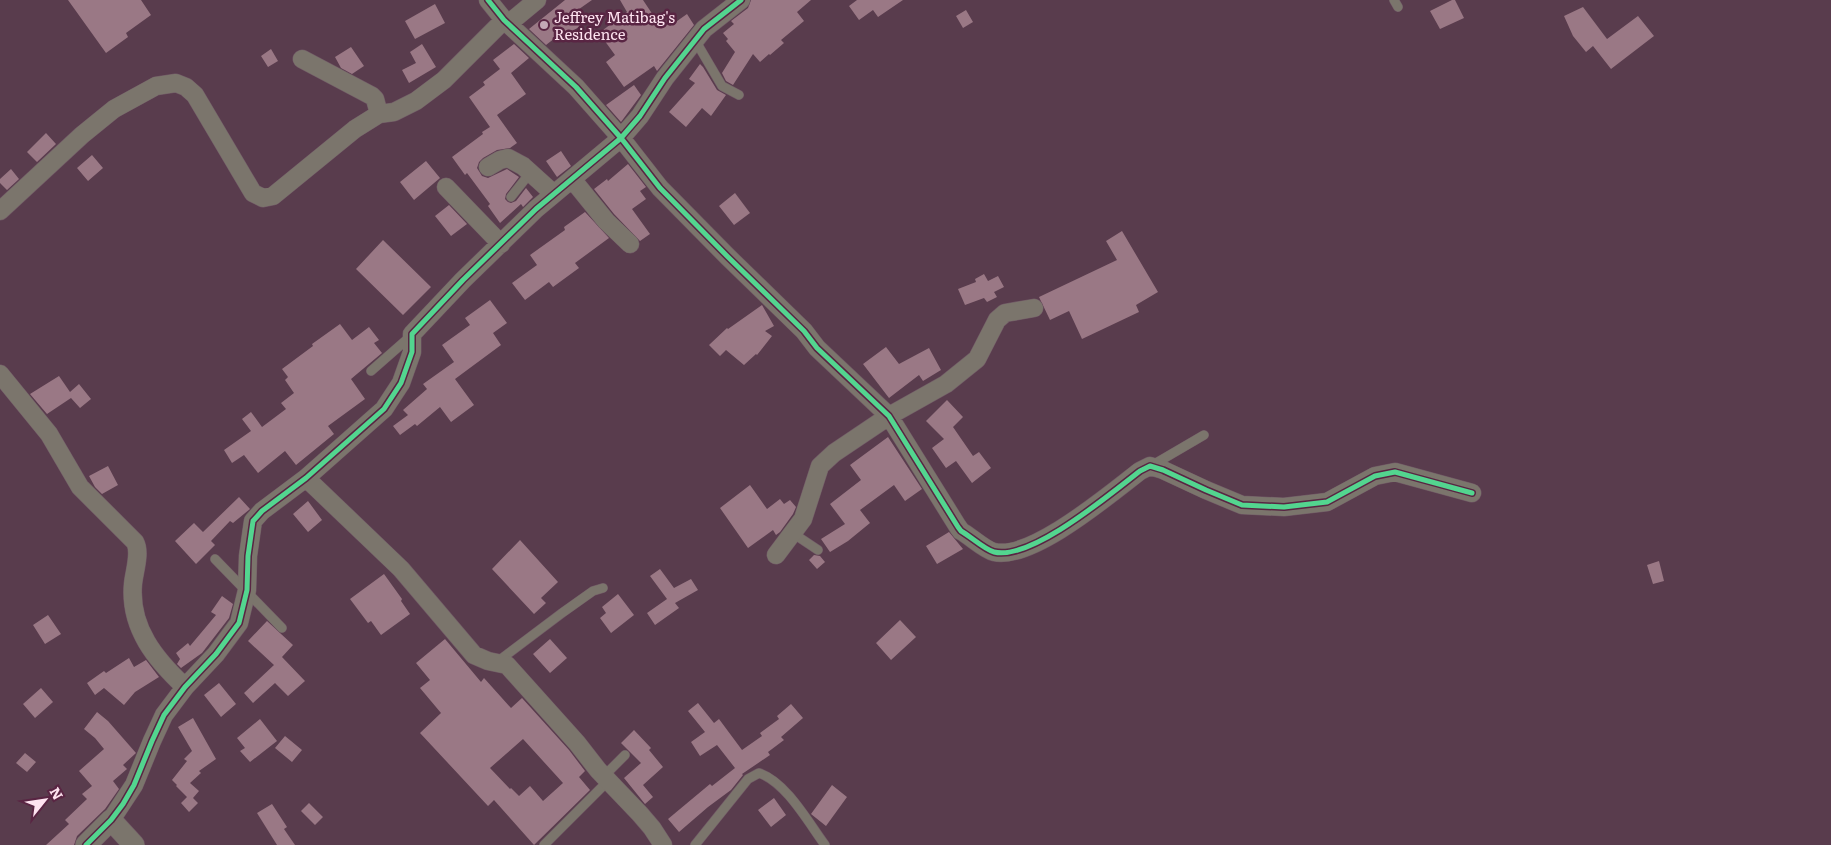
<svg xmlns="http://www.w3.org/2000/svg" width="1831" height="845" font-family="Literata,serif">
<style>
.building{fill:#9a7885;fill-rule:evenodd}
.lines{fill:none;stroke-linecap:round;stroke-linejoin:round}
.service-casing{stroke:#715966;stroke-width:10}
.minor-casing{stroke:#715966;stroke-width:19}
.tertiary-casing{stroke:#715966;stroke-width:22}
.service{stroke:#7b756c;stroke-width:9}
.minor{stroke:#7b756c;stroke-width:18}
.tertiary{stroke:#7b756c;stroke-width:21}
.cycleway-casing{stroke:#592543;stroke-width:8}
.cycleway{stroke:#53d58f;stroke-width:5}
.poi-dot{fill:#c4a9b7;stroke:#592543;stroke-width:2}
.labels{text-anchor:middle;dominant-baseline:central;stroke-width:5;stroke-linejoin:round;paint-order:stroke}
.poi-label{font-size:15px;fill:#fee3f0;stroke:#592543;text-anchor:start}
</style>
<rect width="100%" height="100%" fill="#593c4d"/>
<path class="building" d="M 68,0 L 141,0 L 151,15 L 126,33 L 128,37 L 106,53 Z
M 565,0 L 592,0 L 572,14 L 580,26 L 558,42 L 555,38 L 546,45 L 529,29 Z
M 620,0 L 643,0 L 659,24 L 666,20 L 670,26 L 687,14 L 694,25 L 657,71 L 654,66 L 624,87 L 606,62 L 615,55 L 599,33 L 627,12 Z
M 751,0 L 811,0 L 797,12 L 804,21 L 781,40 L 784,43 L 770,55 L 769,54 L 760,62 L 753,54 L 733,85 L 726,81 L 722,73 L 735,52 L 726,41 L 728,39 L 723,33 L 734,24 L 731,21 L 748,8 Z
M 857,0 L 903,0 L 878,17 L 873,10 L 859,20 L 849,6 Z
M 1452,0 L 1455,0 L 1464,18 L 1440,29 L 1430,11 Z
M 435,4 L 445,23 L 415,39 L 405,21 Z
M 1583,7 L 1607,39 L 1638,16 L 1654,36 L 1611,69 L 1593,46 L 1586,52 L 1573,36 L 1564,16 Z
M 966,10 L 973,22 L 963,28 L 956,16 Z
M 422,44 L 436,67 L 409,83 L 402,70 L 416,63 L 410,52 Z
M 514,44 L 529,58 L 511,73 L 526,94 L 497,115 L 517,143 L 510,148 L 497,150 L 483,158 L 479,162 L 477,168 L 482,176 L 488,178 L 507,169 L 519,177 L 506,194 L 505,199 L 508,202 L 511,203 L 516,201 L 526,188 L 533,197 L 523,207 L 521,204 L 500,223 L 488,206 L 490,204 L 467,173 L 465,175 L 452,157 L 483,134 L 482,132 L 490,127 L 469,97 L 485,85 L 483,82 L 500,69 L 493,60 Z
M 351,47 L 364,66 L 352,74 L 341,68 L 335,57 Z
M 271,49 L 278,61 L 268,67 L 261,56 Z
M 700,64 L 703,67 L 717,90 L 726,95 L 711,116 L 702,108 L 686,127 L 669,112 L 695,83 L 689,79 Z
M 634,85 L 641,95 L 621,122 L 606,105 Z
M 46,133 L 56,144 L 37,162 L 27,152 Z
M 561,151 L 571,166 L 557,177 L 546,161 Z
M 92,155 L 103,168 L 88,181 L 77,168 Z
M 426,161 L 440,178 L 414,200 L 400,182 Z
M 628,164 L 646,187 L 640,191 L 646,199 L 632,209 L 650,234 L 640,241 L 614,214 L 594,189 L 607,179 L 608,181 Z
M 11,169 L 19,179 L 7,190 L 0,183 L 0,179 Z
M 735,193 L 750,213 L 734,225 L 719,206 Z
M 449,205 L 467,224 L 451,236 L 435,216 Z
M 585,212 L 609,238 L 575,263 L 579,268 L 553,287 L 549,282 L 525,300 L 512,283 L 537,265 L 530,255 L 565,230 L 564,227 Z
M 1122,231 L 1158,292 L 1136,305 L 1139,312 L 1082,339 L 1069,311 L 1050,320 L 1039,297 L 1117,260 L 1106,241 Z
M 383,240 L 431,287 L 403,315 L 356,269 Z
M 984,274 L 988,281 L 998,276 L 1004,287 L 994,292 L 997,297 L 987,302 L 984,298 L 965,305 L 958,289 L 976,282 L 975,279 Z
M 490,300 L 507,323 L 493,333 L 501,345 L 455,379 L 474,405 L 451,422 L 440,407 L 417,426 L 415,424 L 400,435 L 393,426 L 408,415 L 403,410 L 427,389 L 423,384 L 454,362 L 442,345 L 470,325 L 465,318 Z
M 762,305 L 774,326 L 765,331 L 772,336 L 757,355 L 756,354 L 744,365 L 726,350 L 720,356 L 709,345 L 727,328 L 728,329 Z
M 340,324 L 352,340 L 369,327 L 379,340 L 374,343 L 382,353 L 351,379 L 365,399 L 328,426 L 334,434 L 296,465 L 285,451 L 258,473 L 244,455 L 232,463 L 224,450 L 251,431 L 242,419 L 251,412 L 262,427 L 286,409 L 281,403 L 294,393 L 285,380 L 288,377 L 282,369 L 313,346 L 312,344 Z
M 886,347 L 899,364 L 929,348 L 941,370 L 923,381 L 919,375 L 889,398 L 863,364 Z
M 59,376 L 70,392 L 79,384 L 91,399 L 80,408 L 71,398 L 47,414 L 30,394 Z
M 947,400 L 963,417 L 953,427 L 973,456 L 979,452 L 991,468 L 972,483 L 956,461 L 946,468 L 932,448 L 944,439 L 926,421 Z
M 888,437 L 922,489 L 905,501 L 894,485 L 860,510 L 870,523 L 848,541 L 830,552 L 821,539 L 845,524 L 830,504 L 861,480 L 850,465 Z
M 108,466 L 118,485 L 102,494 L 95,487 L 89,476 Z
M 750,485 L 767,509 L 780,499 L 784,504 L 790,500 L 796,507 L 793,514 L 780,532 L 776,535 L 773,530 L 748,548 L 720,508 Z
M 239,497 L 250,509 L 233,523 L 230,521 L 211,541 L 215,545 L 196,564 L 175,541 L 194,523 L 203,532 Z
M 308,501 L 322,520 L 308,532 L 293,514 Z
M 949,532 L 963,549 L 937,564 L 926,546 Z
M 520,540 L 558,582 L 541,598 L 546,603 L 534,614 L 492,569 Z
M 814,555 L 820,556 L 825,562 L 817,569 L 809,560 Z
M 1659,561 L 1664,581 L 1653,584 L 1647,565 Z
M 660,569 L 674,588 L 691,579 L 698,590 L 675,603 L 679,608 L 655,625 L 647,613 L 667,599 L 650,576 Z
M 384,574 L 402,599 L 401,601 L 410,614 L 381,635 L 371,621 L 368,623 L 350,599 Z
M 618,594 L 634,615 L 611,633 L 600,618 L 606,613 L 602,607 Z
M 222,596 L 233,604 L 229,618 L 202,653 L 181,668 L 177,664 L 180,659 L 176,653 L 188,643 L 190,646 L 216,615 L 211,612 Z
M 48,615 L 61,634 L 45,644 L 33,625 Z
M 900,620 L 916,637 L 891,660 L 876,643 Z
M 267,621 L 293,645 L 282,657 L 305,681 L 288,696 L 275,683 L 253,703 L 244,693 L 274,665 L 248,641 Z
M 445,639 L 481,682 L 484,678 L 511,708 L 522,698 L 569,750 L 585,771 L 579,777 L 590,790 L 534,845 L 494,800 L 488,806 L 420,733 L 441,713 L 420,688 L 430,680 L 416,663 ZM 523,739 L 563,783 L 543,801 L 530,786 L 519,796 L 511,788 L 510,789 L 490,768 Z
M 550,639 L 567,658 L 550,673 L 533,654 Z
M 129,658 L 134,667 L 146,660 L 159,677 L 135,692 L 124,705 L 104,688 L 95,695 L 87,683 L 104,671 L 106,673 Z
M 219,683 L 236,704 L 221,717 L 204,695 Z
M 41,688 L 53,702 L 35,718 L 23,704 Z
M 698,703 L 714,723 L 719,719 L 742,750 L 762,736 L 760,733 L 779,719 L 777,716 L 791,704 L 803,718 L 781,737 L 784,740 L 768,752 L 770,755 L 742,774 L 743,775 L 731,790 L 708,807 L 679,832 L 668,819 L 710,784 L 712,786 L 735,768 L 717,745 L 700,756 L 691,742 L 705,732 L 688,711 Z
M 97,712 L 108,721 L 136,753 L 123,765 L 127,769 L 113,781 L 119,789 L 105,809 L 77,836 L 74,845 L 46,845 L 69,824 L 65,820 L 87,799 L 82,794 L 92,786 L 79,771 L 104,749 L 95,738 L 84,729 Z
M 193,718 L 216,759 L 199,771 L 201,773 L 190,783 L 199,791 L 193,798 L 198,803 L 189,812 L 181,803 L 187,797 L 176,786 L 177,785 L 172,780 L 187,761 L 184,759 L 192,751 L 178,727 Z
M 260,719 L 277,741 L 250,762 L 240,751 L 245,748 L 237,738 Z
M 634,730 L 651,748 L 649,750 L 663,767 L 643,785 L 653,797 L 645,804 L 624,778 L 641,763 L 621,743 Z
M 285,736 L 302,750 L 292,762 L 275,748 Z
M 25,753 L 36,762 L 27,772 L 16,763 Z
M 832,785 L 847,797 L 826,826 L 811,814 Z
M 774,798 L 786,815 L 771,827 L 758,810 Z
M 309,803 L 323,817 L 315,825 L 301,811 Z
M 272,804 L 287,827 L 284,829 L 295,845 L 277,845 L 257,813 Z"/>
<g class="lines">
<g class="service-casing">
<path id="service" d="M 1394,0 L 1398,7
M 695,40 L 722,86 L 739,95
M 511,197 L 530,173
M 371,371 L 412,335
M 1151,466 L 1204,435
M 794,534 L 818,550
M 215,559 L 282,628
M 497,662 L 562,613 L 593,591 L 603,588
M 604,776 L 625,755
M 544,845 L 608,781
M 695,845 L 748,779 L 759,773 C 786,782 808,822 825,845"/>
</g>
<g class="minor-casing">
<path id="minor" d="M 488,0 L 504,20 L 576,87 L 621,138 L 660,188 L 728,257 L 804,331 L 817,348 L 889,416 L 958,527 L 961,531 C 970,536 985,550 994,552 C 1031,561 1110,494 1140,471 L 1150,466 L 1163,470 L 1206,490 L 1242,505 L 1284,507 L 1327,502 L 1375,476 L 1395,472 L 1472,493
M 508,24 L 537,0
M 302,59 L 372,96 L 375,99 L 379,114
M 488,167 L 500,160 L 508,158 L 523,166 L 554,194
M 572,179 L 606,221 L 630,244
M 446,187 L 501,244
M 0,211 L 82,135 L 114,109 L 156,86 L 176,83 L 186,87 L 195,95 L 253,193 L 263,198 L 273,196 L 355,129 L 379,114 L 394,112 L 416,101 L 444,80 L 504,20
M 0,374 L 49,434 L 80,487 L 135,542 C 141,553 134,572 133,584 C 129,628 156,660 185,687
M 306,478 L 401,569 L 474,655 L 488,661 L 507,665 L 577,743 L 598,770 L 640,814 L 652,828 L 663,845
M 776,555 L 803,519 L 820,466 L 834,453 L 889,416 L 946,384 L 977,359 L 997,320 L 1005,313 L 1034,308
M 111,820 L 134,785 L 152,741 L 164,715 L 185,687 L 216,654 L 239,623 L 247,590 L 248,556 L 253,521 L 262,511 L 306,478 L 384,409 L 401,383 L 412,352 L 412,334 L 463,280 L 536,209 L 621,138 L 640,116 L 665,78 L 704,29 L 741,0"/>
</g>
<g class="tertiary-casing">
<path id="tertiary" d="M 86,845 L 111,820 L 134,845"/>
</g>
<use href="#service" class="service"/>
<use href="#minor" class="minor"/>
<use href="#tertiary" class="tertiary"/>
<g class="cycleway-casing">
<path id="cycleway" d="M 488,0 L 504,20 L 576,87 L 621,138 L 660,188 L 728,257 L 804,331 L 817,348 L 889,416 L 958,527 L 961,531 C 970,536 985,550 994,552 C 1031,561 1110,494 1140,471 L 1150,466 L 1163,470 L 1206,490 L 1242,505 L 1284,507 L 1327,502 L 1375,476 L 1395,472 L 1472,493
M 86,845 L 111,820 L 123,804 L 134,785 L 152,741 L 164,715 L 185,687 L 216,654 L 239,623 L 247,590 L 248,556 L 253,521 L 262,511 L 306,478 L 384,409 L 401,383 L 412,352 L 412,334 L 463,280 L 536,209 L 621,138 L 640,116 L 665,78 L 704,29 L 741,0"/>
</g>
<use href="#cycleway" class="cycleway"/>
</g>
<circle class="poi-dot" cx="544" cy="25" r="5"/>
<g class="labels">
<g class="poi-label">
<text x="554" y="16">Jeffrey Matibag's<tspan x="554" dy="17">Residence</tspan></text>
</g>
</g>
<g transform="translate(45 800) rotate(60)" stroke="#592543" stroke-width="4" paint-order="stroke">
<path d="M0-4L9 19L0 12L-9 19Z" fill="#fee3f0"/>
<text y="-8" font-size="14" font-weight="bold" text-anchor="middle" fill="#fee3f0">N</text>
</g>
</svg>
